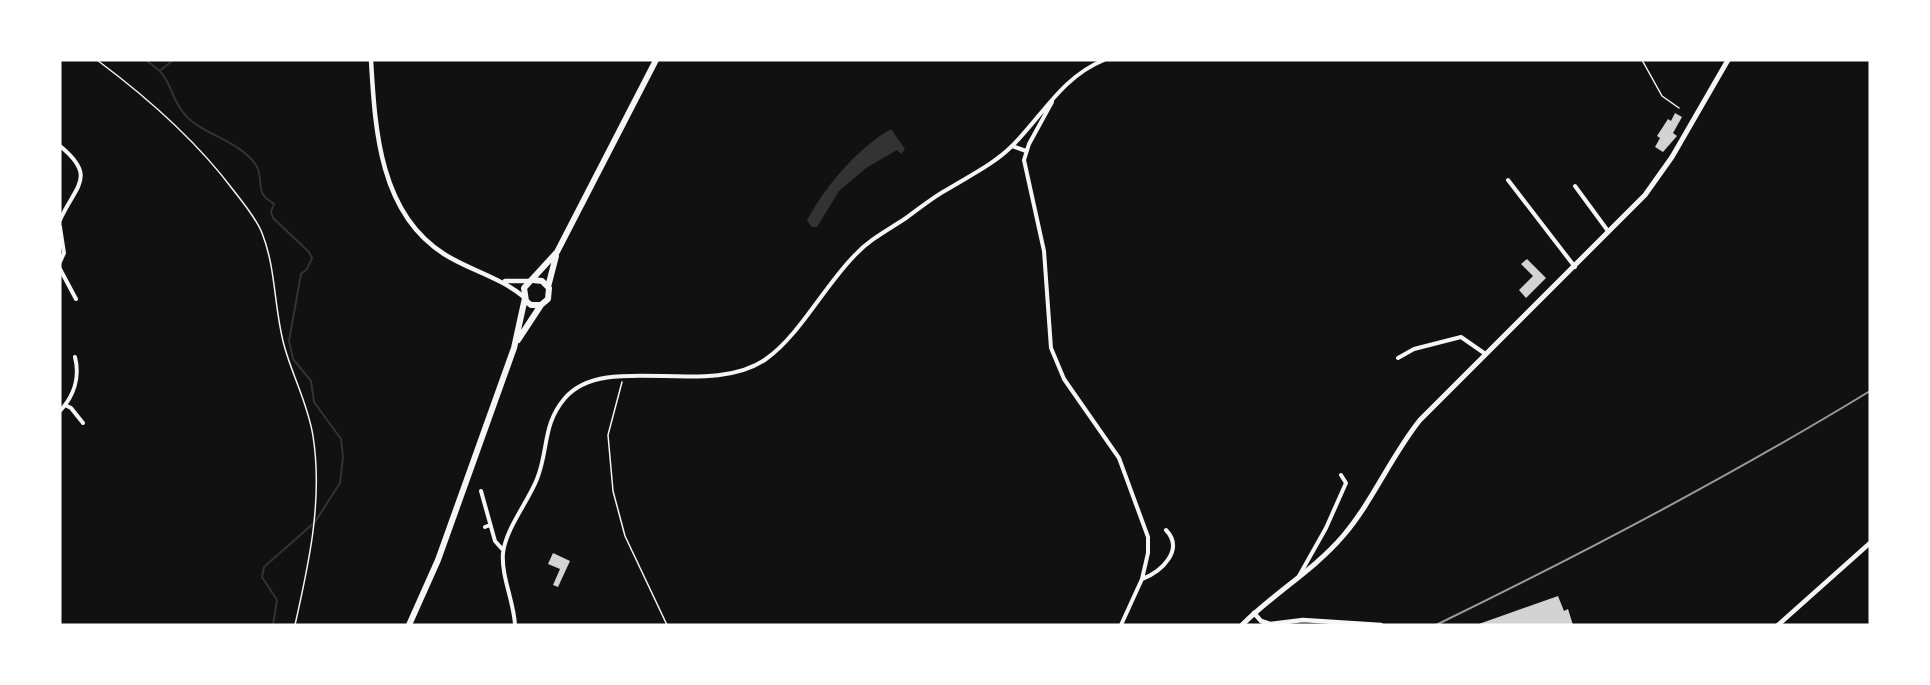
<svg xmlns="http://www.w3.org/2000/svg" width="1930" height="685" font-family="'Open Sans',sans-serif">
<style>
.water{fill:#333}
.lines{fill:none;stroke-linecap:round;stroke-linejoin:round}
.stream{stroke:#333;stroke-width:2}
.building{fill:#d3d3d3}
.path{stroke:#f5f5f5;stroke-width:1.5}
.minor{stroke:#f5f5f5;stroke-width:4}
.tertiary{stroke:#f5f5f5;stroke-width:4.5}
.secondary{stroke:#f5f5f5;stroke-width:5}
.primary{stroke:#f5f5f5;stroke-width:6}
.rail{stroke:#9a9a9a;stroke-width:2}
</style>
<rect width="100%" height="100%" fill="#111"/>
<path class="water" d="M 891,129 L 905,149 L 901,154 L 897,150 L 866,168 L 839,191 L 817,227 L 812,227 L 807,221 C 824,187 859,147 891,129 Z"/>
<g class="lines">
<path class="stream" d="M 145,60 C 173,77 166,88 182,111 C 199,135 237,138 256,165 C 263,175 257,187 264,196 C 266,199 271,201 274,204 L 271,212 L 273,218 L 309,252 L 312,258 L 307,269 L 301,274 L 289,341 L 293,359 L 311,381 L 314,402 L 341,439 L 343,457 L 340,483 L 315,522 L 264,567 L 262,577 L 277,600 L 273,625
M 161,70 L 173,60"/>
</g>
<path class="building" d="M 1675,113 L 1682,117 L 1673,133 L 1677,136 L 1663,152 L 1655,147 L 1660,138 L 1657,136 L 1668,119 L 1671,121 Z
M 1527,259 L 1546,278 L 1526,298 L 1519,290 L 1533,276 L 1521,264 Z
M 553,553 L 570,561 L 558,587 L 553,585 L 560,569 L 548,564 Z
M 1558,596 L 1564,611 L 1568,609 L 1573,625 L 1476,625 Z"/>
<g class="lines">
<path class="path" d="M 97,60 C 148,98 196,140 234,191 C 244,204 256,218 262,233 C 276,268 274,308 284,345 C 292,375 308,404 313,436 C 323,500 309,563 295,625
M 1642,60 L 1662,96 L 1679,108
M 622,382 L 608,435 L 613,491 L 625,536 L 667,625"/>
<path class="minor" d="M 1052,102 L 1029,144 L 1024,160 L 1044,251 L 1051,348 L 1064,379 L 1119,458 L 1148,537 L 1148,553 L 1142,579 L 1121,625
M 60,146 C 98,177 75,186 60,220
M 1012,146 L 1026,151
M 1508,180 L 1575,267
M 1575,186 L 1608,231
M 60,227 L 64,253 L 60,262
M 60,269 L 76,299
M 1398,358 L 1414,349 L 1461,337 L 1484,353
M 65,405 L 71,408 L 83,423
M 60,411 C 74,396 80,377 75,357
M 481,491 L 495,541 L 503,550
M 485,527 L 490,525
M 1299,576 L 1326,528 L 1346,483 L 1341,475
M 1142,579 C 1161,572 1185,550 1166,530
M 515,625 C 514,602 501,576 503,553 C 506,528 528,502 537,479 C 549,449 542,425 565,398 C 605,351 709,399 766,359 C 799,336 825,285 855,255 C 870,239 888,230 906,218 C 920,208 933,197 948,189 C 969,176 994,164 1012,146 C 1043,115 1062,77 1104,60"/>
<path class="tertiary" d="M 371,60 C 375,128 379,213 444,254 C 471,271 498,276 524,297
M 505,281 L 530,281
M 1254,613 L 1261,621 L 1270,624 L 1303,620 L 1381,625
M 1778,625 L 1870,543"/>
<path class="secondary" d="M 1242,625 C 1274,593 1314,570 1343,536 C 1373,501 1391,456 1420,420 L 1645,195 L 1672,157 L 1728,60"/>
<path class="primary" d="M 533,280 L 542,281 L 549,288 L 548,299 L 541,305 L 531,305 L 526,301 L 524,288 L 557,252 L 656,60
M 548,287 L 556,256
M 518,340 L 541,305
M 409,625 L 438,560 L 514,348 L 525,298"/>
<path class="rail" d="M 1436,625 C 1584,553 1729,477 1870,391"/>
</g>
<rect width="1930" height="685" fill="none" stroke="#ffffff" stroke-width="123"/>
</svg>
